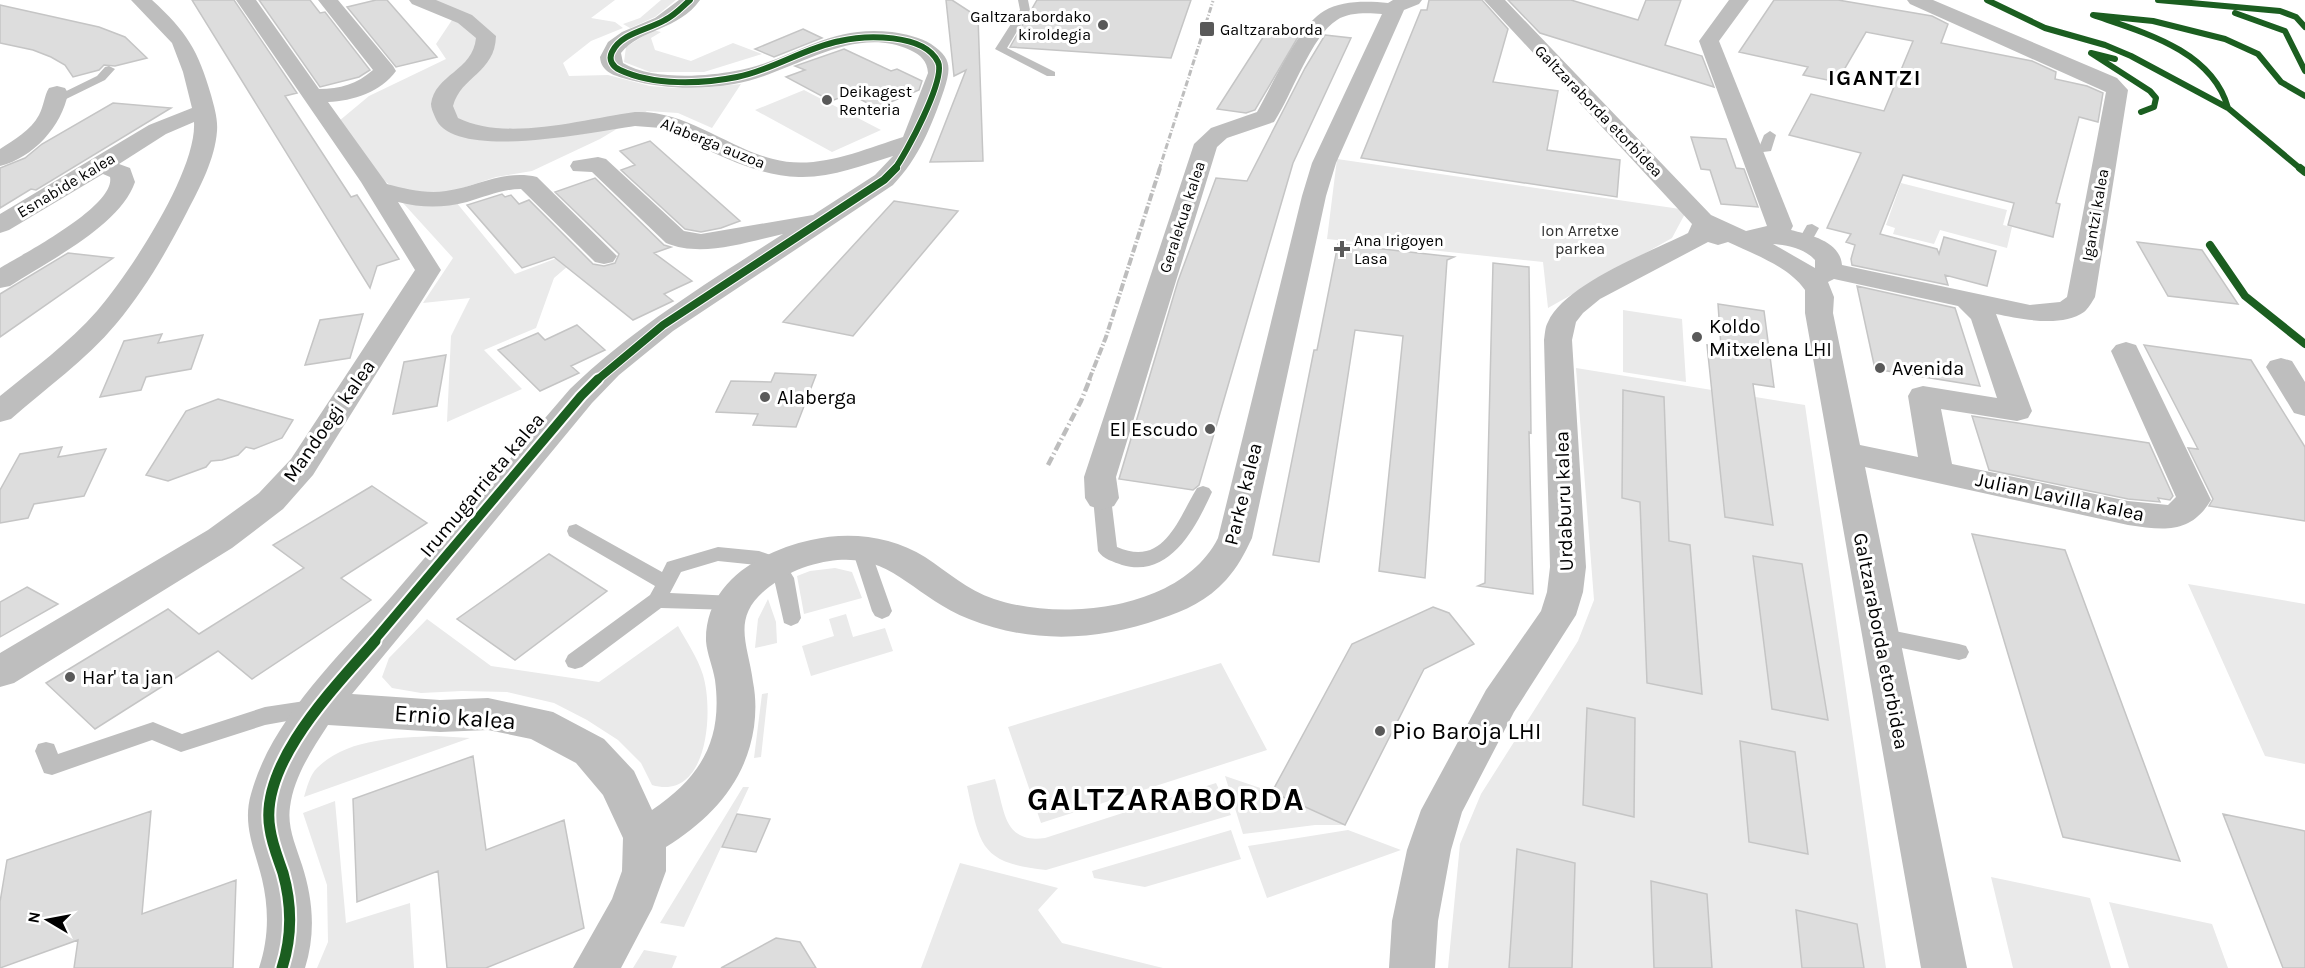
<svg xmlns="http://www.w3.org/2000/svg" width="2305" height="968" font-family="Karla,sans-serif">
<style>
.green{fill:#eaeaea}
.building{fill:#ddd;stroke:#c5c5c5;stroke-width:1.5}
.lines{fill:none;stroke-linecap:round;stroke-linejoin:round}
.service{fill:#bebebe;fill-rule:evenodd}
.minor{fill:#bebebe;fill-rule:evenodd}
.rail-far2{stroke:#bdbdbd;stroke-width:3;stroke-dasharray:6 2 1 2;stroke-linecap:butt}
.rail-far1{stroke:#bdbdbd;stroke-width:4;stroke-dasharray:8 2 1.5 2;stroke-linecap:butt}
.rail{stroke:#bdbdbd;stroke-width:4.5;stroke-dasharray:9 3 1.5 3;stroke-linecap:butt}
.cycleway-far3-casing{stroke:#fff;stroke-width:8}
.cycleway-far2-casing{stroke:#fff;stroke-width:10}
.cycleway-far1-casing{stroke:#fff;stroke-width:13}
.cycleway-casing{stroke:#fff;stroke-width:15}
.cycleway-far3{stroke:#1b5e20;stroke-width:6}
.cycleway-far2{stroke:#1b5e20;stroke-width:8}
.cycleway-far1{stroke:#1b5e20;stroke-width:9}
.cycleway{stroke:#1b5e20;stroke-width:11}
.poi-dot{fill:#595959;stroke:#fff;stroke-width:2}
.labels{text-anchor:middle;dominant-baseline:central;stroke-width:6;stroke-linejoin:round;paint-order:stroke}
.far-poi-label{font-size:16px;fill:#000;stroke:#fff;text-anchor:start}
.far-street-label{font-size:16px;fill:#000;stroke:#fff}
.far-park-label{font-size:16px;fill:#303030;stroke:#fff}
.poi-label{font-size:20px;fill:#000;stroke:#fff;text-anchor:start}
.street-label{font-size:20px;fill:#000;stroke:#fff}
.far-district-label{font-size:22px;font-weight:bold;letter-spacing:1.5px;fill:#000;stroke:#fff}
.near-street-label{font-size:24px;fill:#000;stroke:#fff}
.near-poi-label{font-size:24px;fill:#000;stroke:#fff;text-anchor:start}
.near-district-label{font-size:32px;font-weight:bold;letter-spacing:1.5px;fill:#000;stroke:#fff}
</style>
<rect width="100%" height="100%" fill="#fff"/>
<path class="green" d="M 433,0 L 615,0 L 591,18 L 615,22 L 623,28 L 591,41 L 563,63 L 569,76 L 608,75 L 650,86 L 675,88 L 700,88 L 741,84 L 712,128 L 678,113 L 647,111 L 600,139 L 532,171 L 496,177 L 450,192 L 419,193 L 395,188 L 372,173 L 339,121 L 369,96 L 446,59 L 436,44 L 452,20 Z
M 661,0 L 676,0 L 655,17 L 630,28 L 623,24 L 640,18 Z
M 653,30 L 661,32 L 651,38 L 655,50 L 691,61 L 733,43 L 762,54 L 704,72 L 650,72 L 624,62 L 626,47 Z
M 804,90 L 881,130 L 832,152 L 755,110 Z
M 1337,159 L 1687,210 L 1672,238 L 1548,308 L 1543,262 L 1327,239 Z
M 1901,183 L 2007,210 L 2003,225 L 2012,227 L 2007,248 L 1940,230 L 1934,244 L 1893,234 L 1895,228 L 1886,225 Z
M 456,202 L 515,274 L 573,252 L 568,266 L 554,278 L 536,328 L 484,350 L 522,389 L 447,422 L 451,336 L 470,298 L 423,303 L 453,258 L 403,203 Z
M 1623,310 L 1682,319 L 1686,382 L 1623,372 Z
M 1576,368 L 1805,405 L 1886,968 L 1448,968 L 1460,844 L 1481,794 L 1578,641 L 1594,600 Z
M 835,568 L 852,572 L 862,598 L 804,614 L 797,576 L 810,571 Z
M 2188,584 L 2305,604 L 2305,764 L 2265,756 Z
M 768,599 L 776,622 L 777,643 L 755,648 L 758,619 Z
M 846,614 L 853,637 L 885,628 L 893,651 L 811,676 L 802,646 L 834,636 L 829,619 Z
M 427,619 L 491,666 L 599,682 L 678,626 C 686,641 698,658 703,675 C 714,711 708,802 652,785 L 641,763 L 618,740 L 587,720 L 554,703 L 507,692 L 462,691 L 421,693 L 392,688 L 382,677 L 389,658 Z
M 1221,663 L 1267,750 L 1041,823 L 1008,727 Z
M 768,693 L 761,757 L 754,758 L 762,694 Z
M 436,736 L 470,738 L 304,797 C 307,787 310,775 317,768 C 347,738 397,738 436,736 Z
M 1225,776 L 1272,792 L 1345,825 L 1315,825 L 1243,834 Z
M 995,779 C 1005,810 1003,844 1045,838 L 1216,783 L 1231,815 L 1046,870 C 980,863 980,846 967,786 Z
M 743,787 L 749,787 L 684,927 L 660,923 Z
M 335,801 L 346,923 L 410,903 L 414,968 L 317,968 L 328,942 L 327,885 L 303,813 Z
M 1231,830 L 1241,859 L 1145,887 L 1094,878 L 1092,871 Z
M 1348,830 L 1401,850 L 1267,898 L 1248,846 Z
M 960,863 L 1058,888 L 1038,910 L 1062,943 L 1163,968 L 921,968 Z
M 1991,877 L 2090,898 L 2111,968 L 2013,968 Z
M 2109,902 L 2212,924 L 2228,968 L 2129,968 Z
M 644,950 L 677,956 L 672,968 L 633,968 Z"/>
<path class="building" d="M 192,0 L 234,0 L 297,93 L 285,96 L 351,197 L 357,195 L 399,259 L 377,266 L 370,288 Z
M 259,0 L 310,0 L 320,13 L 325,12 L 370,70 L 359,77 L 320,87 Z
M 376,0 L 387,0 L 437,57 L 396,67 L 347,7 Z
M 946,0 L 952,0 L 978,17 L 983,161 L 930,162 L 966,70 L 954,76 Z
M 1037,0 L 1191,0 L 1171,58 L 1010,47 Z
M 1429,0 L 1482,0 L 1508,29 L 1493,82 L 1558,91 L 1547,150 L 1620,160 L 1617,197 L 1361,158 L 1421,10 L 1427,10 Z
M 1508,0 L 1571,0 L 1638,20 L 1646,0 L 1681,0 L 1665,45 L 1702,56 L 1714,87 L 1540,33 Z
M 1774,0 L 1838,0 L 1932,16 L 1948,24 L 1941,43 L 2032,61 L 2056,72 L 2055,79 L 2087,86 L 2103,93 L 2098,122 L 2079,117 L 2056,203 L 2060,204 L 2053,237 L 2008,225 L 2014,203 L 1903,175 L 1880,234 L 1937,249 L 1939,254 L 1944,237 L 1996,251 L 1987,286 L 1945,275 L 1948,285 L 1852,265 L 1851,259 L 1855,245 L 1846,242 L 1851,234 L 1827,228 L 1861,153 L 1789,135 L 1811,94 L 1884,111 L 1913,41 L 1866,32 L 1837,82 L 1803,75 L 1808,67 L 1739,52 Z
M 0,5 L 99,27 L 125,37 L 147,58 L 115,66 L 104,65 L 99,70 L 73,77 L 65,65 L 51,57 L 33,50 L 0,43 Z
M 1269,28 L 1301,32 L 1255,110 L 1246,113 L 1217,109 Z
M 803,29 L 822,38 L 774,57 L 755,49 Z
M 1325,35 L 1351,38 L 1293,163 L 1199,485 L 1193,490 L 1119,479 L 1178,281 L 1216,178 L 1247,181 L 1305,68 Z
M 844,49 L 891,71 L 897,69 L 922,81 L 919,90 L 877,108 L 850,94 L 831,101 L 786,77 L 805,70 L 795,66 Z
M 113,103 L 171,108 L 36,190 L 31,189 L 0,208 L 0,168 L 25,158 L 42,144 Z
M 1691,137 L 1726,139 L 1736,168 L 1744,169 L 1758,207 L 1721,204 L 1710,170 L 1701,169 Z
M 650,141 L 740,221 L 721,228 L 701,232 L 685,229 L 621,170 L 635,165 L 620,151 Z
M 595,178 L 664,245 L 671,247 L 654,253 L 692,281 L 664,294 L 673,301 L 633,320 L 554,257 L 522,268 L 467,205 L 502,194 L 505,197 L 511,195 L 519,204 L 529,200 L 593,264 L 604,266 L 615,263 L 619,254 L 555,192 Z
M 894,201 L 958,211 L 853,336 L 783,322 Z
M 2137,242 L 2202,250 L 2238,304 L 2168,296 Z
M 1338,244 L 1454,257 L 1447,260 L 1425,578 L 1379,571 L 1403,336 L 1355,330 L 1319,562 L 1273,555 L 1314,350 L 1317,350 Z
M 68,253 L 113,258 L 0,337 L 0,294 Z
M 1493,263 L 1529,267 L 1531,433 L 1529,432 L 1533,594 L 1478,586 L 1485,583 Z
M 1857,286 L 1955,308 L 1980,386 L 1875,369 Z
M 1718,304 L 1764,311 L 1774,387 L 1753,384 L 1773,525 L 1725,517 L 1707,345 L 1721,347 Z
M 363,314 L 350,358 L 305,365 L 320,320 Z
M 577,325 L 605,350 L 571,366 L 579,373 L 540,391 L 498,350 L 538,333 L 545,340 Z
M 162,334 L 158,343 L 203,335 L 191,369 L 146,377 L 141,390 L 100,397 L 124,341 Z
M 2144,345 L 2251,360 L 2305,447 L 2305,521 L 2209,506 L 2213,499 L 2188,448 L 2198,449 Z
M 446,355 L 437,406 L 393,414 L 404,362 Z
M 775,373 L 816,375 L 796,427 L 753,425 L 758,414 L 716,412 L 731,381 L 771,382 Z
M 1623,390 L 1664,397 L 1669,541 L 1690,545 L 1702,694 L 1647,683 L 1640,502 L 1622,498 Z
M 218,399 L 293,420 L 282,438 L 254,449 L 246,447 L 238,455 L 222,460 L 211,461 L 206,467 L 168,481 L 146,475 L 186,411 Z
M 1972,416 L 2149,443 L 2173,496 L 2170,500 L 2158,498 L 2160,502 L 2128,499 L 1989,470 Z
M 62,447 L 58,457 L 106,449 L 84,496 L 34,504 L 28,518 L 0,523 L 0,490 L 20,454 Z
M 372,486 L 427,523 L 341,578 L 371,600 L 252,679 L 218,651 L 95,729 L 46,683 L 168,609 L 199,634 L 304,568 L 273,545 Z
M 1972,534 L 2065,550 L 2180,861 L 2063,837 Z
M 549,554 L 607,591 L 515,660 L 457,619 Z
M 1753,556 L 1802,564 L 1828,720 L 1772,709 Z
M 27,587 L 58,604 L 0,637 L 0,602 Z
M 1433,607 L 1449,613 L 1474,644 L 1424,669 L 1345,825 L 1272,792 L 1352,644 Z
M 1587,708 L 1635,718 L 1634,817 L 1583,805 Z
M 1740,741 L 1795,752 L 1808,854 L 1749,842 Z
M 473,756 L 486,850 L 564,820 L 584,928 L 486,968 L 447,968 L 438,871 L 357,902 L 353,799 Z
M 151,811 L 142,914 L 236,880 L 233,968 L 74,968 L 78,940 L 0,968 L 0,902 L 7,860 Z
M 737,814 L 770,819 L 756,852 L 722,847 Z
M 2223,814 L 2305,831 L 2305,968 L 2283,968 Z
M 1517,849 L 1575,863 L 1572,968 L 1509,968 Z
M 1651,881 L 1707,894 L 1712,968 L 1654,968 Z
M 1796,910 L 1857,924 L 1864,968 L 1802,968 Z
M 776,938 L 800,942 L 816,968 L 721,968 Z"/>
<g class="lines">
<path class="service" d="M 1018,0 L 1028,0 L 1030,10 L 1007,48 L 1055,72 L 1055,76 L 1047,76 L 995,49 L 1020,10 Z
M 109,66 L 115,69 L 105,80 L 60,102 L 56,103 L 50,99 L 97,76 L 105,67 Z
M 1770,131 L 1776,135 L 1771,151 L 1747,154 L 1746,151 L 1747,148 L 1760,145 L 1764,135 Z
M 1812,224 L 1819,228 L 1810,244 L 1800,244 L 1798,241 L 1807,225 Z
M 1203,486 L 1209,488 L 1212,492 C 1196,527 1170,579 1122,565 C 1114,562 1103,559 1098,551 L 1093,498 L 1096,494 L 1102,492 L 1108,494 L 1111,498 L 1117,547 C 1164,568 1178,519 1197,488 Z
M 576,524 L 662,572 L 667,562 L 718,547 L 759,551 L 782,559 L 794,578 L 801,618 L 798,623 L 791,626 L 784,623 L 774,579 L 768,569 L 757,565 L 718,561 L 681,572 L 670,593 L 734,596 L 741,598 L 744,603 L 741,608 L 734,610 L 661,608 L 582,667 L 575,669 L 568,667 L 565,661 L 568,655 L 650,595 L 655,586 L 569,536 L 567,531 L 569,526 Z
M 861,542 L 868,544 L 870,549 L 892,611 L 889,616 L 882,619 L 875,616 L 872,611 L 852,549 L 854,544 Z
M 1880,628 L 1959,644 L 1966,646 L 1969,652 L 1966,658 L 1959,660 L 1873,642 L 1870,636 L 1873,630 Z
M 318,699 L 326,702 L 329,708 L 326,714 L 265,725 L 181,752 L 152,740 L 52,775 L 44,773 L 35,751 L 38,744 L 46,742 L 54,744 L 58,754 L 153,722 L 182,734 L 265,707 Z"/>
<path class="minor" d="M 131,0 L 152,0 C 187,32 198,50 211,95 C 214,106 218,119 217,131 C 215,159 200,187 187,212 C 167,251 144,291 116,324 C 86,360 46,388 11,419 L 0,422 L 0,396 C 33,369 69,343 97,311 C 129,274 197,171 194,122 L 166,134 L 119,164 L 130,168 L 135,182 C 120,226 48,261 10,286 L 0,288 L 0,268 C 23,254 116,206 110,177 L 103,174 L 9,230 L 0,233 L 0,214 L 149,125 L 192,108 L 183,72 L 172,43 Z
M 236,0 L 256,0 L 319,89 C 340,89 357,84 373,70 L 318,0 L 338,0 L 393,66 L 396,71 C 381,92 353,101 328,102 L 387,184 C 406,189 426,194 446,191 C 477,187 504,169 537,177 L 617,256 L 613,262 L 604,264 L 595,262 L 521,189 C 502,189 485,197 467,202 C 443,208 422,208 398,202 L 441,270 L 313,475 L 283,509 L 232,548 L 14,683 L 0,687 L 0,653 L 208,530 L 259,493 L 291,459 L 415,270 L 361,182 Z
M 409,0 L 436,0 L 472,15 L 496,36 C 495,73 461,76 453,106 L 458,118 C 506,142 584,119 635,112 C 686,110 726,147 773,159 C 816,171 862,150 903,137 L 928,73 C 927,61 921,55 910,50 C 851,23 791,75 734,84 C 699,90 664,89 630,80 C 616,76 601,73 600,57 L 608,42 L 622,32 L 655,18 L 679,0 L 700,0 C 679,30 640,29 621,53 L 623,63 C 651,80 704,77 735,71 C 793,61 826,24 892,32 C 905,34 920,37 931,44 C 952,58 951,68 944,90 C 932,125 919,158 893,185 L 673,331 L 619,375 L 592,403 L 352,694 L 440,700 L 488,698 L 553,712 L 604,739 L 634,771 L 652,810 C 701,777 723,740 715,680 C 713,667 707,654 706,641 C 705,582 761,551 811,540 C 849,531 892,536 925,557 C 948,572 967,590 994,599 C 1062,622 1182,610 1218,538 L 1302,196 L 1312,163 L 1382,14 C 1368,13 1349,12 1337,20 C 1311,36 1292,95 1274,122 L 1227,138 L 1217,147 L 1116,477 L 1119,498 L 1114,506 L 1102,510 L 1090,506 L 1085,498 L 1084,477 L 1194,144 L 1211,128 L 1257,112 C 1271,87 1300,24 1324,11 C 1342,0 1368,1 1388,3 L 1393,0 L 1422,0 L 1419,4 L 1404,10 L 1336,163 L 1326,196 L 1252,538 C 1245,553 1237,568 1226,580 C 1208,600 1185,611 1160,619 C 1098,641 1031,644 969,619 C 905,594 889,542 808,566 C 794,570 781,578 769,587 C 730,617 748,643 753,682 C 756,697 756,712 754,727 C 746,782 711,819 666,847 L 666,871 L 652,909 L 621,968 L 573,968 L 612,899 L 622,871 L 623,838 L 603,795 L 576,763 L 531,739 L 488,730 L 440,732 L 328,725 C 312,750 294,776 290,807 C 287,827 296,846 302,865 C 313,899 316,933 305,968 L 259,968 C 269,938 269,909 262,879 C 255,850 242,825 251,794 C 271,719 342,653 392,596 C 451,527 511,458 570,389 C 634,327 709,282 783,234 C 746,242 702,258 666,243 L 592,172 L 573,171 L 570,166 L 573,161 L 598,157 L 606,159 L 684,231 L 701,234 L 813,215 L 875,175 L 893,156 C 863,165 831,178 799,177 C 751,176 704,147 661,128 L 635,126 C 596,131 452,163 435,117 C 433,112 431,108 431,104 C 435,74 473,71 476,38 L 458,23 L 412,4 Z
M 1484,0 L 1505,0 L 1711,215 L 1746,231 L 1767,226 L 1699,41 L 1729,0 L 1749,0 L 1719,41 L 1793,226 L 1791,230 C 1810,235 1840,241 1842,265 L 2030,305 L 2060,302 L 2067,297 L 2106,92 L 1910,4 L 1907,0 L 1933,0 L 2117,78 L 2128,90 L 2095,297 C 2092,302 2088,309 2084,312 C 2062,328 2020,319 1996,314 L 2032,411 L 2028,418 L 2017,421 L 1941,409 L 1952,464 L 2128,501 L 2168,505 L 2176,497 L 2111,351 L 2116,345 L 2126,342 L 2136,345 L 2211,500 C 2190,535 2163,530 2128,525 L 1865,467 L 1967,968 L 1921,968 L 1805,313 L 1805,290 C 1788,266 1753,254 1728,242 L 1718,245 L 1708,242 L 1600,299 L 1583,313 L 1576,322 L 1572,340 L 1586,567 L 1583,592 L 1576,615 L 1514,712 L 1462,812 L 1451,850 L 1438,921 L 1435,968 L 1389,968 L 1392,921 L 1407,850 L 1421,810 L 1486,690 L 1541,611 L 1547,592 L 1550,567 L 1544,340 C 1545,334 1545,327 1548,322 C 1565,284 1650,252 1688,233 L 1692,224 ZM 1773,244 C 1788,245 1804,248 1815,260 L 1815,268 ZM 1834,279 L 1958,306 L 1971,319 L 1997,398 L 1923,386 L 1912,389 L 1908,396 L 1918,457 L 1860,445 L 1833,313 L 1834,297 L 1828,282 Z
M 57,86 L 65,88 L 68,93 C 62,126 33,158 0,166 L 0,149 C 14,140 31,130 39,115 C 44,106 44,96 49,88 Z
M 2281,358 L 2292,361 L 2305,382 L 2305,416 L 2294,413 L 2266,367 L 2270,361 Z"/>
<path class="rail-far2" d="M 1159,170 L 1213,1"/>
<path class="rail-far1" d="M 1089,380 L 1106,337 L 1160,168"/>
<path class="rail" d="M 1048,465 L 1081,401 L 1090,379"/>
<g class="cycleway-far3-casing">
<path id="cycleway-far3" d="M 690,0 C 682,7 675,15 665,20 C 648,30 621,33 612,52 C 608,60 613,67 620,70 C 654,86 702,84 737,77 C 773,70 804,48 840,41 C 865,35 924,33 938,62 C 946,79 906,154 894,170
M 1987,0 L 2045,28 L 2105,45 L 2131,56 L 2228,108 C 2212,50 2142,32 2093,15 L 2153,21 L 2225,39 L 2258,54 L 2281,82 L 2305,96
M 2158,0 L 2280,11 L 2296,17 L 2305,27
M 2235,13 L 2285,31 L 2305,71
M 2115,59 L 2091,53 L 2150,91 L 2156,98 L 2154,107 L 2141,112
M 2228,108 L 2302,170"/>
</g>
<g class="cycleway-far2-casing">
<path id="cycleway-far2" d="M 2300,168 L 2305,172
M 2210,245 L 2245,296 L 2305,344
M 597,380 L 663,325 L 884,180 L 896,168"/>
</g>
<g class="cycleway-far1-casing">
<path id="cycleway-far1" d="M 373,642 L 581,396 L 598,379"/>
</g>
<g class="cycleway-casing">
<path id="cycleway" d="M 282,968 C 292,937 292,905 283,873 C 278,858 272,844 270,829 C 258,764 336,686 375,641"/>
</g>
<use href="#cycleway-far3" class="cycleway-far3"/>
<use href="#cycleway-far2" class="cycleway-far2"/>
<use href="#cycleway-far1" class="cycleway-far1"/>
<use href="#cycleway" class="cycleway"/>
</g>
<g class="poi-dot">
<circle cx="1103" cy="25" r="6"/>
<rect x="1199" y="21" width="16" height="16" rx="3"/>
<circle cx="827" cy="100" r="6"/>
<path d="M1339 240h6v6h6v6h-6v6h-6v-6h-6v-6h6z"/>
<circle cx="1697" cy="337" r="6"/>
<circle cx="1880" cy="368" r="6"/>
<circle cx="765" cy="397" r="6"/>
<circle cx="1210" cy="429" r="6"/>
<circle cx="70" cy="677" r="6"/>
<circle cx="1380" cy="731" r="6"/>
</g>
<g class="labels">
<g class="far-poi-label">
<text x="1091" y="16" text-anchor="end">Galtzarabordako<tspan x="1091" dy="18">kiroldegia</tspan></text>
<text x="1220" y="29">Galtzaraborda</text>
<text x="839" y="91">Deikagest<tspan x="839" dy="18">Renteria</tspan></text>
<text x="1354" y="240">Ana Irigoyen<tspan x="1354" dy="18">Lasa</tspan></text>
</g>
<g class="far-street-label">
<text transform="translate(1599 111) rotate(46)">Galtzaraborda etorbidea</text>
<text transform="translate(713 143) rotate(22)">Alaberga auzoa</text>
<text transform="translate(66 185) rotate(-31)">Esnabide kalea</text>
<text transform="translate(2095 215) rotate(-80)">Igantzi kalea</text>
<text transform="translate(1182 217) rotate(-72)">Geralekua kalea</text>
</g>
<g class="far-park-label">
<text x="1580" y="230">Ion Arretxe<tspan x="1580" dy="18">parkea</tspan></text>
</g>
<g class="poi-label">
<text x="1709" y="326">Koldo<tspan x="1709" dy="23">Mitxelena LHI</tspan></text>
<text x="1892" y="368">Avenida</text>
<text x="777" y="397">Alaberga</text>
<text x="1198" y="429" text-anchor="end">El Escudo</text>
<text x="82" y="677">Har' ta jan</text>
</g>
<g class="street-label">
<text transform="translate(329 421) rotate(-55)">Mandoegi kalea</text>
<text transform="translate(482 485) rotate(-50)">Irumugarrieta kalea</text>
<text transform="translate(1243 494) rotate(-76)">Parke kalea</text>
<text transform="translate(2060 497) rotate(12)">Julian Lavilla kalea</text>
<text transform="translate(1564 501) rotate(-92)">Urdaburu kalea</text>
<text transform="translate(1881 641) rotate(79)">Galtzaraborda etorbidea</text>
</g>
<g class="far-district-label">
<text x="1875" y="78">IGANTZI</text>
</g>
<g class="near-street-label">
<text transform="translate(455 717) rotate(4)">Ernio kalea</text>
</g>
<g class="near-poi-label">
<text x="1392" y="731">Pio Baroja LHI</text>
</g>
<g class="near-district-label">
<text x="1166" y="799">GALTZARABORDA</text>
</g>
</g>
<g transform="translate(48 920) rotate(280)" stroke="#ffffff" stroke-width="4.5" paint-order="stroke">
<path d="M0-4.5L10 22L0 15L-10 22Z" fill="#000000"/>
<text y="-9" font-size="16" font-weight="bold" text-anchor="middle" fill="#000000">N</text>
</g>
</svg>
